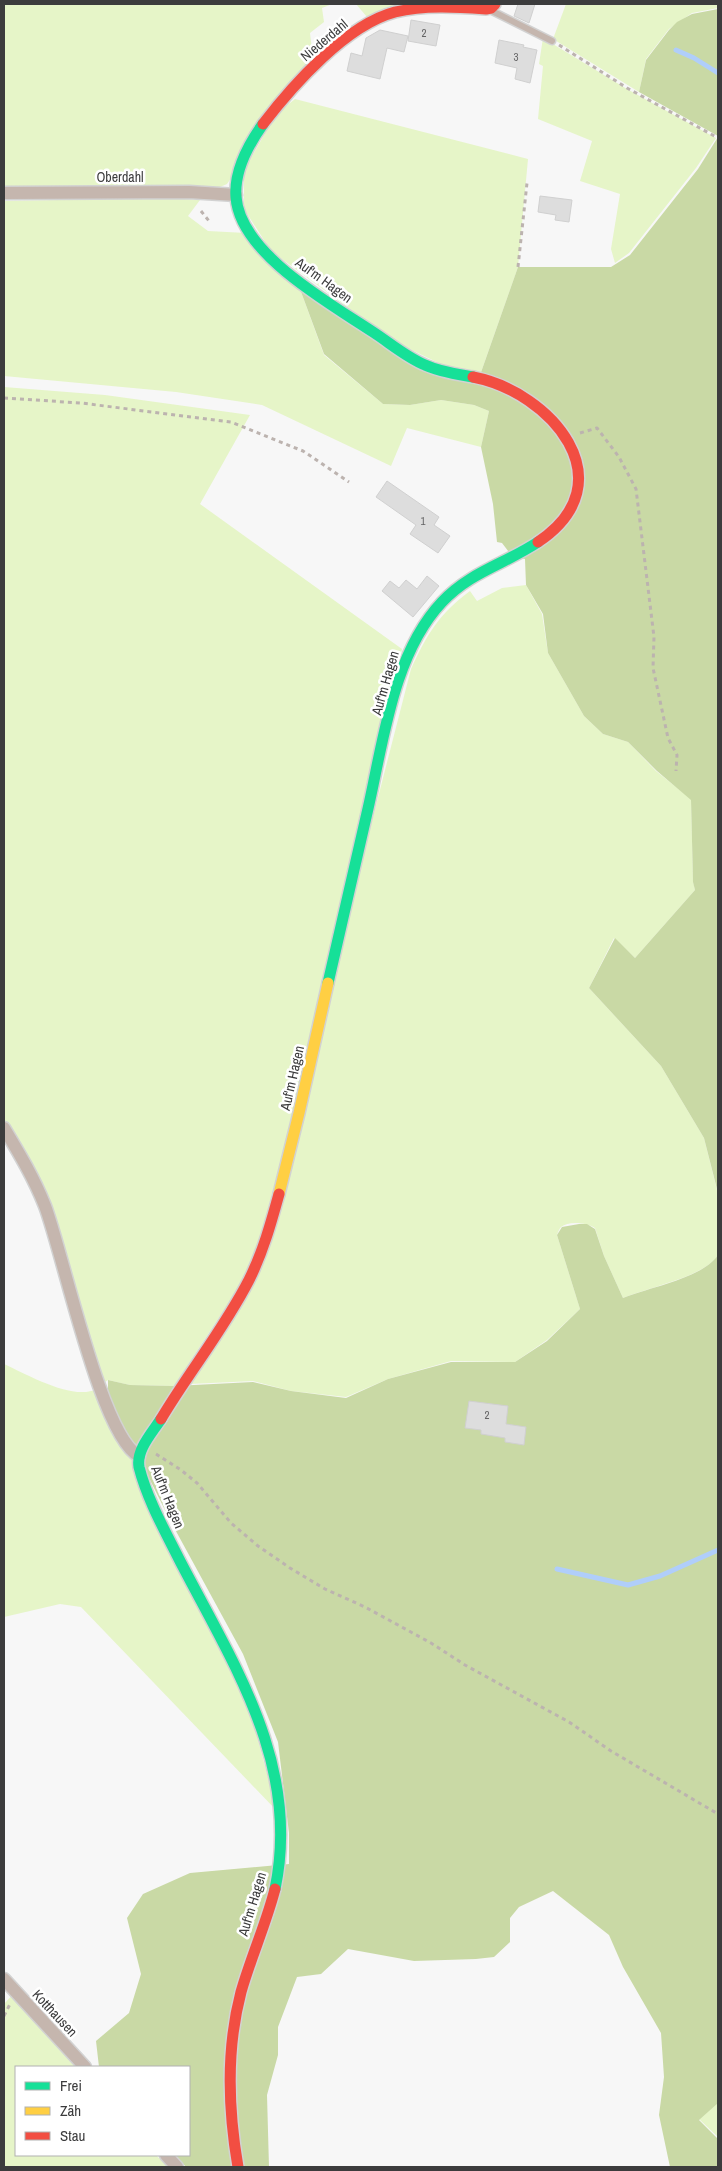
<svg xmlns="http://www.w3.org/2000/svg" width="722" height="2171" font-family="'Archivo Narrow',sans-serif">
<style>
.green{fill:#e6f5c8}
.forest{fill:#c9d9a5}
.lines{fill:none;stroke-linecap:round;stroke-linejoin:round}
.stream{stroke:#b0cefa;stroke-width:5}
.building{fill:#ddd;stroke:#d0d0d0}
.lane-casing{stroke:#d2d2d2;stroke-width:9}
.street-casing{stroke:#d2d2d2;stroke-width:15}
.fast-casing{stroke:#d2d2d2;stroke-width:14}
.slow-casing{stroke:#d2d2d2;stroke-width:14}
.jam-casing{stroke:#d2d2d2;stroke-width:14}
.path{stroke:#bcb3af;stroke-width:3;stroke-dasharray:4 4;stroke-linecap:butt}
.lane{stroke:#c5b6ae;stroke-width:6}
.street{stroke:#c5b6ae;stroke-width:12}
.fast{stroke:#16e098;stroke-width:11}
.slow{stroke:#ffcf43;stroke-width:11}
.jam{stroke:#f24e42;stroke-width:11}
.labels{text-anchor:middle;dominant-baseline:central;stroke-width:5;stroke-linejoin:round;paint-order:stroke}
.number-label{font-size:11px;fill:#646465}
.street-label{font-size:14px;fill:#3c3c3d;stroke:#fff}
</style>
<rect width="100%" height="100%" fill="#f7f7f7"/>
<path class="green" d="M 4,4 L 332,4 L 322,8 L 324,22 L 310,33 L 313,59 L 227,184 L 220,187 L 4,188 Z
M 356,4 L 402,4 L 367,17 Z
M 566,4 L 718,4 L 718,8 L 692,13 L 669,29 L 646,59 L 639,92 L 553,39 Z
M 543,38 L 627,89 L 716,138 L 696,168 L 629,253 L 615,263 L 611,249 L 620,194 L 580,181 L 592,141 L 538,119 L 543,66 L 539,64 Z
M 295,99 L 528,159 L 518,267 L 480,375 L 449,368 L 395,342 L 271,251 L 244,209 L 244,170 L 276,114 Z
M 167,198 L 200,200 L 188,216 L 208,231 L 246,233 L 300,289 L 324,355 L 383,404 L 410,405 L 441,400 L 474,405 L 489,411 L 481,447 L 407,428 L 391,466 L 262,405 L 176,392 L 4,376 L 4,201 Z
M 4,387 L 105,395 L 250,415 L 200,504 L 402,649 L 296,1103 L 262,1232 L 243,1281 L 174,1386 L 130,1385 L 108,1380 L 102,1384 L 67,1265 L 4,1122 Z
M 526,585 L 542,614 L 548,653 L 584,716 L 603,734 L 628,742 L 656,771 L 691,799 L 693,881 L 695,890 L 635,958 L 614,938 L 589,988 L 661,1066 L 704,1138 L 718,1194 L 718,1255 C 704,1277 649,1287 623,1298 L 604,1256 L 595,1228 C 588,1223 569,1220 561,1227 C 559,1229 558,1232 557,1235 L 580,1309 L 547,1340 L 515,1362 L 451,1361 L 388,1379 L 346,1397 L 291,1391 L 253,1381 L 190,1384 L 252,1288 L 411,669 C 427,634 439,614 470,591 L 477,601 L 502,588 Z
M 4,1364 C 28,1375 73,1401 97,1389 L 241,1676 L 277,1811 L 81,1607 L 60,1604 L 4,1617 Z
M 15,1992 L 77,2067 L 16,2067 L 16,2155 L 156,2155 L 168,2167 L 4,2167 L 4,2004 Z
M 718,2102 L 718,2137 L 699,2119 Z"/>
<path class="forest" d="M 718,9 L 718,136 L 639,92 L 646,60 L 669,30 L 677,22 L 692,14 Z
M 718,137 L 718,1193 L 704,1138 L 661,1066 L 589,988 L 615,938 L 635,958 L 695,890 L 693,882 L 691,800 L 657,771 L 628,742 L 603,734 L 584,716 L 548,653 L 543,614 L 526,585 L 525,559 L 512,556 L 502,543 L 497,542 L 493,504 L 481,447 L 489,411 L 474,405 L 441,400 L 410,405 L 383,404 L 324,354 L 300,289 L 390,348 L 479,378 L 518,267 L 611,267 L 630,255 L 698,169 Z
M 579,1224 L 587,1224 L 595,1229 L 604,1256 L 623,1298 C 650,1287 703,1278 718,1255 L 718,2103 L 699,2120 L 718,2139 L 718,2167 L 670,2167 L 659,2115 L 664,2077 L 661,2033 L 623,1967 L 609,1935 L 553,1891 L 519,1907 L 510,1918 L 510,1942 L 494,1957 L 476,1959 L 414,1961 L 348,1949 L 321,1974 L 297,1977 L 278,2027 L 278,2055 L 267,2095 L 269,2167 L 186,2167 L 175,2155 L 189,2155 L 189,2067 L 99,2067 L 96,2041 L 129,2013 L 141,1974 L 127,1918 L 143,1894 L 190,1873 L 289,1864 L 289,1833 L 278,1742 L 243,1654 L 171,1522 L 108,1396 L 108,1380 L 130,1385 L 174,1386 L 253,1382 L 291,1391 L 346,1398 L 388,1379 L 451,1362 L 515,1362 L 547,1341 L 580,1309 L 557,1235 L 562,1227 Z"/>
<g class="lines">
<path class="stream" d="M 676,50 L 694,58 L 718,73
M 557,1569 L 628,1585 L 660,1576 L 718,1550"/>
</g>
<path class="building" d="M 518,4 L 535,4 L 529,23 L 514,16 Z
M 411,20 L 440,25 L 436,46 L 408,41 Z
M 380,30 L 408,36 L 404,52 L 387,48 L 380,79 L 347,71 L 351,53 L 362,56 L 366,38 Z
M 499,40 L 524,45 L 523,47 L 537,50 L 530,83 L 515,79 L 517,68 L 495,63 Z
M 540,196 L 572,200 L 569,222 L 555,220 L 556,215 L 538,212 Z
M 387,481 L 439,517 L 434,525 L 450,536 L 438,553 L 410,534 L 416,525 L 376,497 Z
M 427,576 L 439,586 L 413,617 L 382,591 L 390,581 L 399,588 L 406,580 L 417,589 Z
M 469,1401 L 508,1406 L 506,1424 L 526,1427 L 524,1445 L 505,1442 L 505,1438 L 481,1434 L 481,1430 L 465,1428 Z"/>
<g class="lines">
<g class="lane-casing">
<path id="lane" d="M 490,10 L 552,41"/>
</g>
<g class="street-casing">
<path id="street" d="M 4,193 L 189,192 L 236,195
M 4,1128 C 19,1153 34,1178 45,1206 C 63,1253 101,1437 139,1456
M 4,1979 L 85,2067
M 166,2155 L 177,2167"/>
</g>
<g class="fast-casing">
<path id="fast" d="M 263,124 C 248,145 234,171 236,197 C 240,254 331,304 373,332 C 390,343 406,357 425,365 C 440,372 456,374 473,377
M 328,983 C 341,927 354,870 367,813 C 383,745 392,655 442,602 C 470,572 505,564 538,542
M 161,1419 C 152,1433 136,1450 139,1467 C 147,1499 165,1531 180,1561 C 234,1665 301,1766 275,1889"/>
</g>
<g class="slow-casing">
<path id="slow" d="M 279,1194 L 299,1113 L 328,983"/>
</g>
<g class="jam-casing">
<path id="jam" d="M 263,124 C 293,85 346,25 395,12 C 425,5 456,7 486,9 L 491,8 L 495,4
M 473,377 C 551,392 628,482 538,542
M 161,1419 C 189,1372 224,1329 249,1280 C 263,1252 271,1223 279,1194
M 238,2167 C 228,2109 226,2049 241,1992 C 251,1957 266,1924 275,1889"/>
</g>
<path class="path" d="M 559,45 L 627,88 L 718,138
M 201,211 L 209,221
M 518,267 L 527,183
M 4,398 L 81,403 L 231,422 L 303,451 L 349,482
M 580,433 L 597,428 L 619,457 L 636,489 L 654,637 L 653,668 L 668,738 L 677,755 L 676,771
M 156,1454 L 181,1470 L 197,1483 L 231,1523 L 258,1546 L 290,1568 L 325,1589 L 365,1607 L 431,1643 L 465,1665 L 569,1722 L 611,1751 L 718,1814
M 4,2016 L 10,2004"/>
<use href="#lane" class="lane"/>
<use href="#street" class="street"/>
<use href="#fast" class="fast"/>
<use href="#slow" class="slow"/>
<use href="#jam" class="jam"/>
</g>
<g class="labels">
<g class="number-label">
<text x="424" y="33">2</text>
<text x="516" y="57">3</text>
<text x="423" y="521">1</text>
<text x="487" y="1415">2</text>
</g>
<g class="street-label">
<text transform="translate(324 40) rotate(-40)">Niederdahl</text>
<text x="120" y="177">Oberdahl</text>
<text transform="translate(324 280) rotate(36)">Auf'm Hagen</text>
<text transform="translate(385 683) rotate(-74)">Auf'm Hagen</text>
<text transform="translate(292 1078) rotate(-77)">Auf'm Hagen</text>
<text transform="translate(168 1497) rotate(68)">Auf'm Hagen</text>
<text transform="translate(252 1904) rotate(-73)">Auf'm Hagen</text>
<text transform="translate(55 2013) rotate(47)">Kotthausen</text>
</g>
</g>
<rect width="722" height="2171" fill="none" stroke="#3c3c3d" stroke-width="10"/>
<rect x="15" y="2066" width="175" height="90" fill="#ffffff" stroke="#b1b1b1"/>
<rect x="25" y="2082" width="25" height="8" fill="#16e098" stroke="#b1b1b1"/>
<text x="60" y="2091" font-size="15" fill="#3c3c3d">Frei</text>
<rect x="25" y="2107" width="25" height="8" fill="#ffcf43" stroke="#b1b1b1"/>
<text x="60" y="2116" font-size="15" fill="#3c3c3d">Zäh</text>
<rect x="25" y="2132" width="25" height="8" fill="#f24e42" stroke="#b1b1b1"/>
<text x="60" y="2141" font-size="15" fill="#3c3c3d">Stau</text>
</svg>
